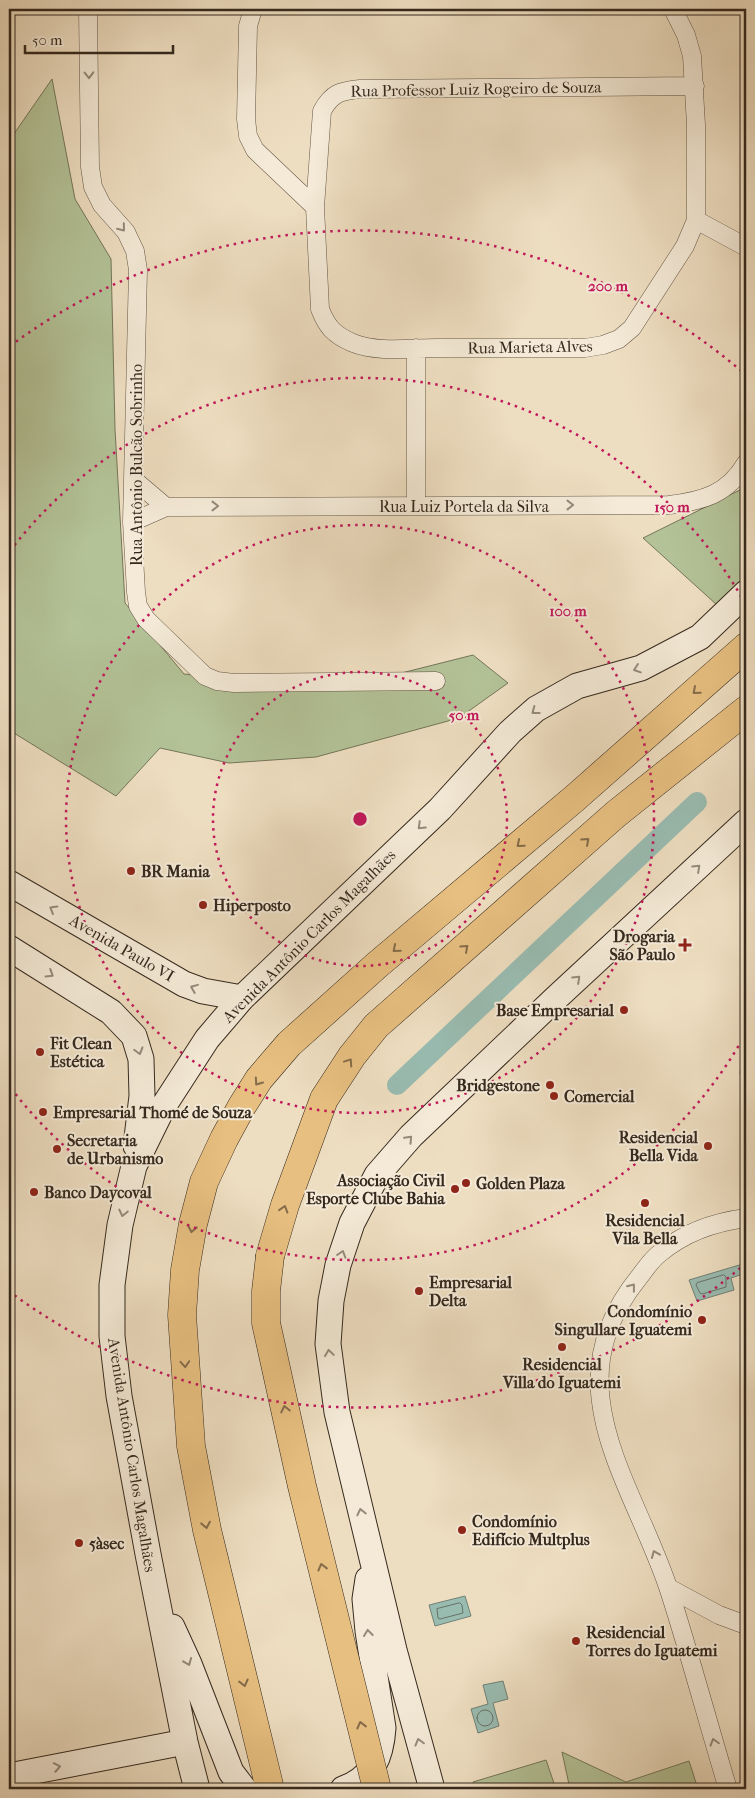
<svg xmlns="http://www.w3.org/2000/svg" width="755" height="1798" font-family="'IM FELL French Canon',serif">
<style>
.green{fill:#b3c297;stroke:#74765a}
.water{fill:#99bcb1;stroke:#718176}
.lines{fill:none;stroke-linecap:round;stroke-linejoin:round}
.shore{stroke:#677268;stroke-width:1}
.canal{stroke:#99bcb1;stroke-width:20}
.street-casing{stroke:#635647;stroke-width:19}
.secondary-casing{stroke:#35291e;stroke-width:27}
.primary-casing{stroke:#35291e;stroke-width:29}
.street{stroke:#f4ead7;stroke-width:18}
.secondary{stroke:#f4ead7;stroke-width:25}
.primary{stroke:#e7bf80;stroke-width:28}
.primary-bridge-casing{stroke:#35291e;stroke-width:29;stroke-linecap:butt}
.primary-bridge{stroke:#e7bf80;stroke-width:28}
.oneway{stroke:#948a7a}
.oneway2{stroke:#856c4a}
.ring{fill:none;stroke:#c2185b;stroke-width:2.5;stroke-dasharray:2.5 5}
.poi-dot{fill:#8f2418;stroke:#f4ead7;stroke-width:2}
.labels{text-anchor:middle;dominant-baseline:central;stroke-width:4;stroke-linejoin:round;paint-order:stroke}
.street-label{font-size:16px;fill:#35291e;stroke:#f4ead7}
.poi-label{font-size:16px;font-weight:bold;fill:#35291e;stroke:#f4ead7;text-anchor:start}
.centre{fill:#c2185b;stroke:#f4ead7;stroke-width:2.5}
.ring-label{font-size:15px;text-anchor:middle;font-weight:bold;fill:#c2185b;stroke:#f4ead7;stroke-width:4;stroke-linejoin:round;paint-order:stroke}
</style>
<rect width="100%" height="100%" fill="#eedec1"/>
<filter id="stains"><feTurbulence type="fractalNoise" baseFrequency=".004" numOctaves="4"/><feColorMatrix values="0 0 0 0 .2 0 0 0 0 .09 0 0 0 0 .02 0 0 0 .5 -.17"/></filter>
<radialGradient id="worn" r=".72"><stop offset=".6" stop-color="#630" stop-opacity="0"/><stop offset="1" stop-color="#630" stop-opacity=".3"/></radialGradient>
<path class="green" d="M 52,79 L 75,199 L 111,259 L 115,429 L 125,603 L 184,674 L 334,690 L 473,655 L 508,683 L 459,718 L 316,757 L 229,763 L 160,748 L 116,796 L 9,730 L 9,141 Z
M 746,487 L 746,577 L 717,605 L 643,538 Z
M 745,1023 L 746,1024 L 746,1075 L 740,1074 Z
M 562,1752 L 626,1782 L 689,1761 L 698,1789 L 570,1789 Z
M 546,1760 L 556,1789 L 475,1789 L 473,1782 Z"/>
<path class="water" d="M 746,1263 L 746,1273 L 731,1278 L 734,1290 L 697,1301 L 689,1280 Z
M 465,1596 L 471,1616 L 435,1626 L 429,1605 Z
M 503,1681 L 508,1699 L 493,1703 L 499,1726 L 478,1733 L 471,1709 L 488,1704 L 483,1685 Z"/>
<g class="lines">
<path class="shore" d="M 724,1275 L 726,1277 L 726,1287 L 702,1294 L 700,1293 L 696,1285 L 697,1283 Z
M 460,1603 L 462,1605 L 463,1613 L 440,1619 L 438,1618 L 437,1609 Z
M477 1718a8 8 0 1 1 16 0a8 8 0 1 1-16 0Z"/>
<path class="canal" d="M 397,1085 L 697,802"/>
<g class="street-casing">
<path id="street" d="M 88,9 L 90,167 L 93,187 L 102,205 L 126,232 L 135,251 L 138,270 L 132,522 L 136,592 L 138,606 L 146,619 L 205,676 L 217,681 L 234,683 L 436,681
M 253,9 L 248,26 L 246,119 L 248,136 L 255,150 L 315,207 L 320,309 C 327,327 334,335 353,343 C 378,353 410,348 436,348 C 486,348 536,348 585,348 L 603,345 L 619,339 L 632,328 L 685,246 L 696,220 L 696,125 L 692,56 L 686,35 L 673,9
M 315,207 L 322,111 C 332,93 340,91 360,89 L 695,86
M 696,220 L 746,247
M 416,348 L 416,506
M 133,479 L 166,507
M 132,522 L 166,507 L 669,505 C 703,501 728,494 746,463
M 669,1588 L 719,1615 L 746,1625
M 728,1789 C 708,1723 690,1655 669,1590 C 633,1481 550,1385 640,1276 C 646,1268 652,1259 660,1253 C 685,1232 715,1222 746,1218"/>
</g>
<g class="secondary-casing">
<path id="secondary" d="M 9,883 L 184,984 L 203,991 L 242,998
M 9,948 L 111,1012 L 134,1036 L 141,1059 L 142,1096 L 136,1146
M 172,1627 L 189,1664 L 231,1772 L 244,1789
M 9,1776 L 185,1742
M 197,1789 L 185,1742 L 148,1554 L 119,1396 L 112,1336 L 112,1285 L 120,1225 L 134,1166 L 163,1107 L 207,1039 L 242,998 L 440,809 L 510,732 L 536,709 L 577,686 L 641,668 L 700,637 L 746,593
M 343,1789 C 373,1778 381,1757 383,1728 L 368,1631 L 365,1599 L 368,1579
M 432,1789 L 394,1650 L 337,1412 L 328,1344 L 331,1301 L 338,1265 L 352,1223 L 377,1175 L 411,1136 L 556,998 L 746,822"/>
</g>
<g class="primary-casing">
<path id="primary" d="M 270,1256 L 285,1205 L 324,1099 L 352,1056 L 376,1026 L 616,814 L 746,710
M 270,1789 L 207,1530 L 191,1446 L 182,1315 L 185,1270 L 193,1224 L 204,1182 L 224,1139 L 242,1106 L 259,1079 L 289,1044 L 377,965 L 575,798 L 746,647"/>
</g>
<use href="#street" class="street"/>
<use href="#secondary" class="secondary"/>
<use href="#primary" class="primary"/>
<g class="primary-bridge-casing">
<path id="primary-bridge" d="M 270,1256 L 266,1291 L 266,1323 L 302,1486 L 377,1789"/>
</g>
<use href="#primary-bridge" class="primary-bridge"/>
</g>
<defs><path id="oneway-chevron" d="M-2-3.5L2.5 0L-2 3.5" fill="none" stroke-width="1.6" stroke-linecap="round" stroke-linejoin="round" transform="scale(1.25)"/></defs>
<g class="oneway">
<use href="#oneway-chevron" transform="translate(89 75) rotate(89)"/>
<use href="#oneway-chevron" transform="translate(122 228) rotate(51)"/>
<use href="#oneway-chevron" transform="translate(570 505)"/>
<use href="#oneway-chevron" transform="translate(215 506)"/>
<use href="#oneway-chevron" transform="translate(637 669) rotate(161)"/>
<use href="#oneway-chevron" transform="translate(535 711) rotate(143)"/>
<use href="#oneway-chevron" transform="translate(421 826) rotate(136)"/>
<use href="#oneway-chevron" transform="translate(697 868) rotate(-43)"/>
<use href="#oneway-chevron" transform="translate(53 909) rotate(-150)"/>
<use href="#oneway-chevron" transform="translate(50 974) rotate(32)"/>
<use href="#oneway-chevron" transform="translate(577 979) rotate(-43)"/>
<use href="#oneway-chevron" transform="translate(194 988) rotate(-158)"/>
<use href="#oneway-chevron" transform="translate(139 1051) rotate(74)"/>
<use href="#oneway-chevron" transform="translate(409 1139) rotate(-47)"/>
<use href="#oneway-chevron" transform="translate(123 1213) rotate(103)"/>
<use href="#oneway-chevron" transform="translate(342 1254) rotate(-72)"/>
<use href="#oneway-chevron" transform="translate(632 1287) rotate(-52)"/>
<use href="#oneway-chevron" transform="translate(329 1353) rotate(-98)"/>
<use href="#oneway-chevron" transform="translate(361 1512) rotate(-103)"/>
<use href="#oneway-chevron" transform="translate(655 1554) rotate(-112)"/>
<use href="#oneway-chevron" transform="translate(368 1633) rotate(-97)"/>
<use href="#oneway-chevron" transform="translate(188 1662) rotate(68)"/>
<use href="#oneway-chevron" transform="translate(419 1742) rotate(-105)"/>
<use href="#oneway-chevron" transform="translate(714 1742) rotate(-106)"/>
<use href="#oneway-chevron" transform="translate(57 1767) rotate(-11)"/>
</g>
<g class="oneway2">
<use href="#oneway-chevron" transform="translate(696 691) rotate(139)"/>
<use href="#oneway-chevron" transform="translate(586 841) rotate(-42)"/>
<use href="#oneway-chevron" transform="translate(520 844) rotate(140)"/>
<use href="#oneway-chevron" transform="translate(465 948) rotate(-42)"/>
<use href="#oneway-chevron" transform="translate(396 949) rotate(140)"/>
<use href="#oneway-chevron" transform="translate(349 1062) rotate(-56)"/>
<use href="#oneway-chevron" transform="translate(258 1082) rotate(125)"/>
<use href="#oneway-chevron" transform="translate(284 1209) rotate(-73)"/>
<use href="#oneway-chevron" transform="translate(192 1229) rotate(101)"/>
<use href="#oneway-chevron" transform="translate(185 1364) rotate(86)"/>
<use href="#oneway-chevron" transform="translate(285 1409) rotate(-102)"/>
<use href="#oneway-chevron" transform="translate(206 1525) rotate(79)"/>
<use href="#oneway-chevron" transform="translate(322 1567) rotate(-104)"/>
<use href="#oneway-chevron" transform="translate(244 1683) rotate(76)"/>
<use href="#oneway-chevron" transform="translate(361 1725) rotate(-104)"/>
</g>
<g class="ring">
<circle cx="360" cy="819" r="147"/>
<circle cx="360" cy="819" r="294"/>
<path d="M746 1033A441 441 0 0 1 10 1087M10 551A441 441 0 0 1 746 605"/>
<path d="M746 1263A588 588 0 0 1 10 1292M10 346A588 588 0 0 1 746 375"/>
</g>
<g class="poi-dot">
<circle cx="131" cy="871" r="5"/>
<circle cx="203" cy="905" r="5"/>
<path d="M682.5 937.5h5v5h5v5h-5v5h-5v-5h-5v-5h5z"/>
<circle cx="624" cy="1010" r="5"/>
<circle cx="40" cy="1052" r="5"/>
<circle cx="550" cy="1085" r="5"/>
<circle cx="554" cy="1096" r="5"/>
<circle cx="43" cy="1112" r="5"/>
<circle cx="708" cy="1146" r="5"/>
<circle cx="57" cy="1149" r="5"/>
<circle cx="466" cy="1183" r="5"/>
<circle cx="455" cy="1189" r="5"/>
<circle cx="34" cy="1192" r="5"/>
<circle cx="645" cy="1203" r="5"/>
<circle cx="419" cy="1291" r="5"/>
<circle cx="702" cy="1320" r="5"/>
<circle cx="562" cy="1347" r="5"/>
<circle cx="462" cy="1530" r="5"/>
<circle cx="79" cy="1543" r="5"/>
<circle cx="576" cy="1641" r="5"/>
</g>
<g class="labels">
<g class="street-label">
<text transform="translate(476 89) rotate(-1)">Rua Professor Luiz Rogeiro de Souza</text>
<text transform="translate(530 347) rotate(-1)">Rua Marieta Alves</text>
<text transform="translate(136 465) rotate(-90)">Rua Antônio Bulcão Sobrinho</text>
<text x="464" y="506">Rua Luiz Portela da Silva</text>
<text transform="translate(309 936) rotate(-45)">Avenida Antônio Carlos Magalhães</text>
<text transform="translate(122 948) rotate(30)">Avenida Paulo VI</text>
<text transform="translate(132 1455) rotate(81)">Avenida Antônio Carlos Magalhães</text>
</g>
<g class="poi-label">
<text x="141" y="871">BR Mania</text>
<text x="213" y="905">Hiperposto</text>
<text x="675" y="936" text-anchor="end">Drogaria<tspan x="675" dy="18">São Paulo</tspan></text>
<text x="614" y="1010" text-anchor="end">Base Empresarial</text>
<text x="50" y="1043">Fit Clean<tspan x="50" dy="18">Estética</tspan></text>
<text x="540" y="1085" text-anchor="end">Bridgestone</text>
<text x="564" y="1096">Comercial</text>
<text x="53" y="1112">Empresarial Thomé de Souza</text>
<text x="698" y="1137" text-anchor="end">Residencial<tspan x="698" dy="18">Bella Vida</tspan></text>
<text x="67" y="1140">Secretaria<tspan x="67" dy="18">de Urbanismo</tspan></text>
<text x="445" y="1180" text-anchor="end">Associação Civil<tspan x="445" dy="18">Esporte Clube Bahia</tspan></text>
<text x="476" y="1183">Golden Plaza</text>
<text x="44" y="1192">Banco Daycoval</text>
<text x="645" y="1220" text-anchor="middle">Residencial<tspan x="645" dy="18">Vila Bella</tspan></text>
<text x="429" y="1282">Empresarial<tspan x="429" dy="18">Delta</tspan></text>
<text x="692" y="1311" text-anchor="end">Condomínio<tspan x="692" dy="18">Singullare Iguatemi</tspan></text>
<text x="562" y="1364" text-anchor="middle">Residencial<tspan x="562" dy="18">Villa do Iguatemi</tspan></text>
<text x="472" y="1521">Condomínio<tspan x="472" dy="18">Edifício Multplus</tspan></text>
<text x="89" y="1543">5àsec</text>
<text x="586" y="1632">Residencial<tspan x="586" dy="18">Torres do Iguatemi</tspan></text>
</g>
</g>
<circle cx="360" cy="819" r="8" class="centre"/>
<g class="ring-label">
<text x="608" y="291">200 m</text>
<text x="672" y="512">150 m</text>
<text x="568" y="616">100 m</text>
<text x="464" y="720">50 m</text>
</g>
<rect width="755" height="1798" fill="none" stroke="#eedec1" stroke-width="30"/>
<rect x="10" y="10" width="735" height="1778" fill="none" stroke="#35291e" stroke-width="2.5"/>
<rect x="15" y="15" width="725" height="1768" fill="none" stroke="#35291e"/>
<path d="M25 45v8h148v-8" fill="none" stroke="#35291e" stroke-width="2.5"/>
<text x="32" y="45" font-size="15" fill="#35291e" stroke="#f4ead7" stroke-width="4" paint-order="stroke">50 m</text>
<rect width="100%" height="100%" filter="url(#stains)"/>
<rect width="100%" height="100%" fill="url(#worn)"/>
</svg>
